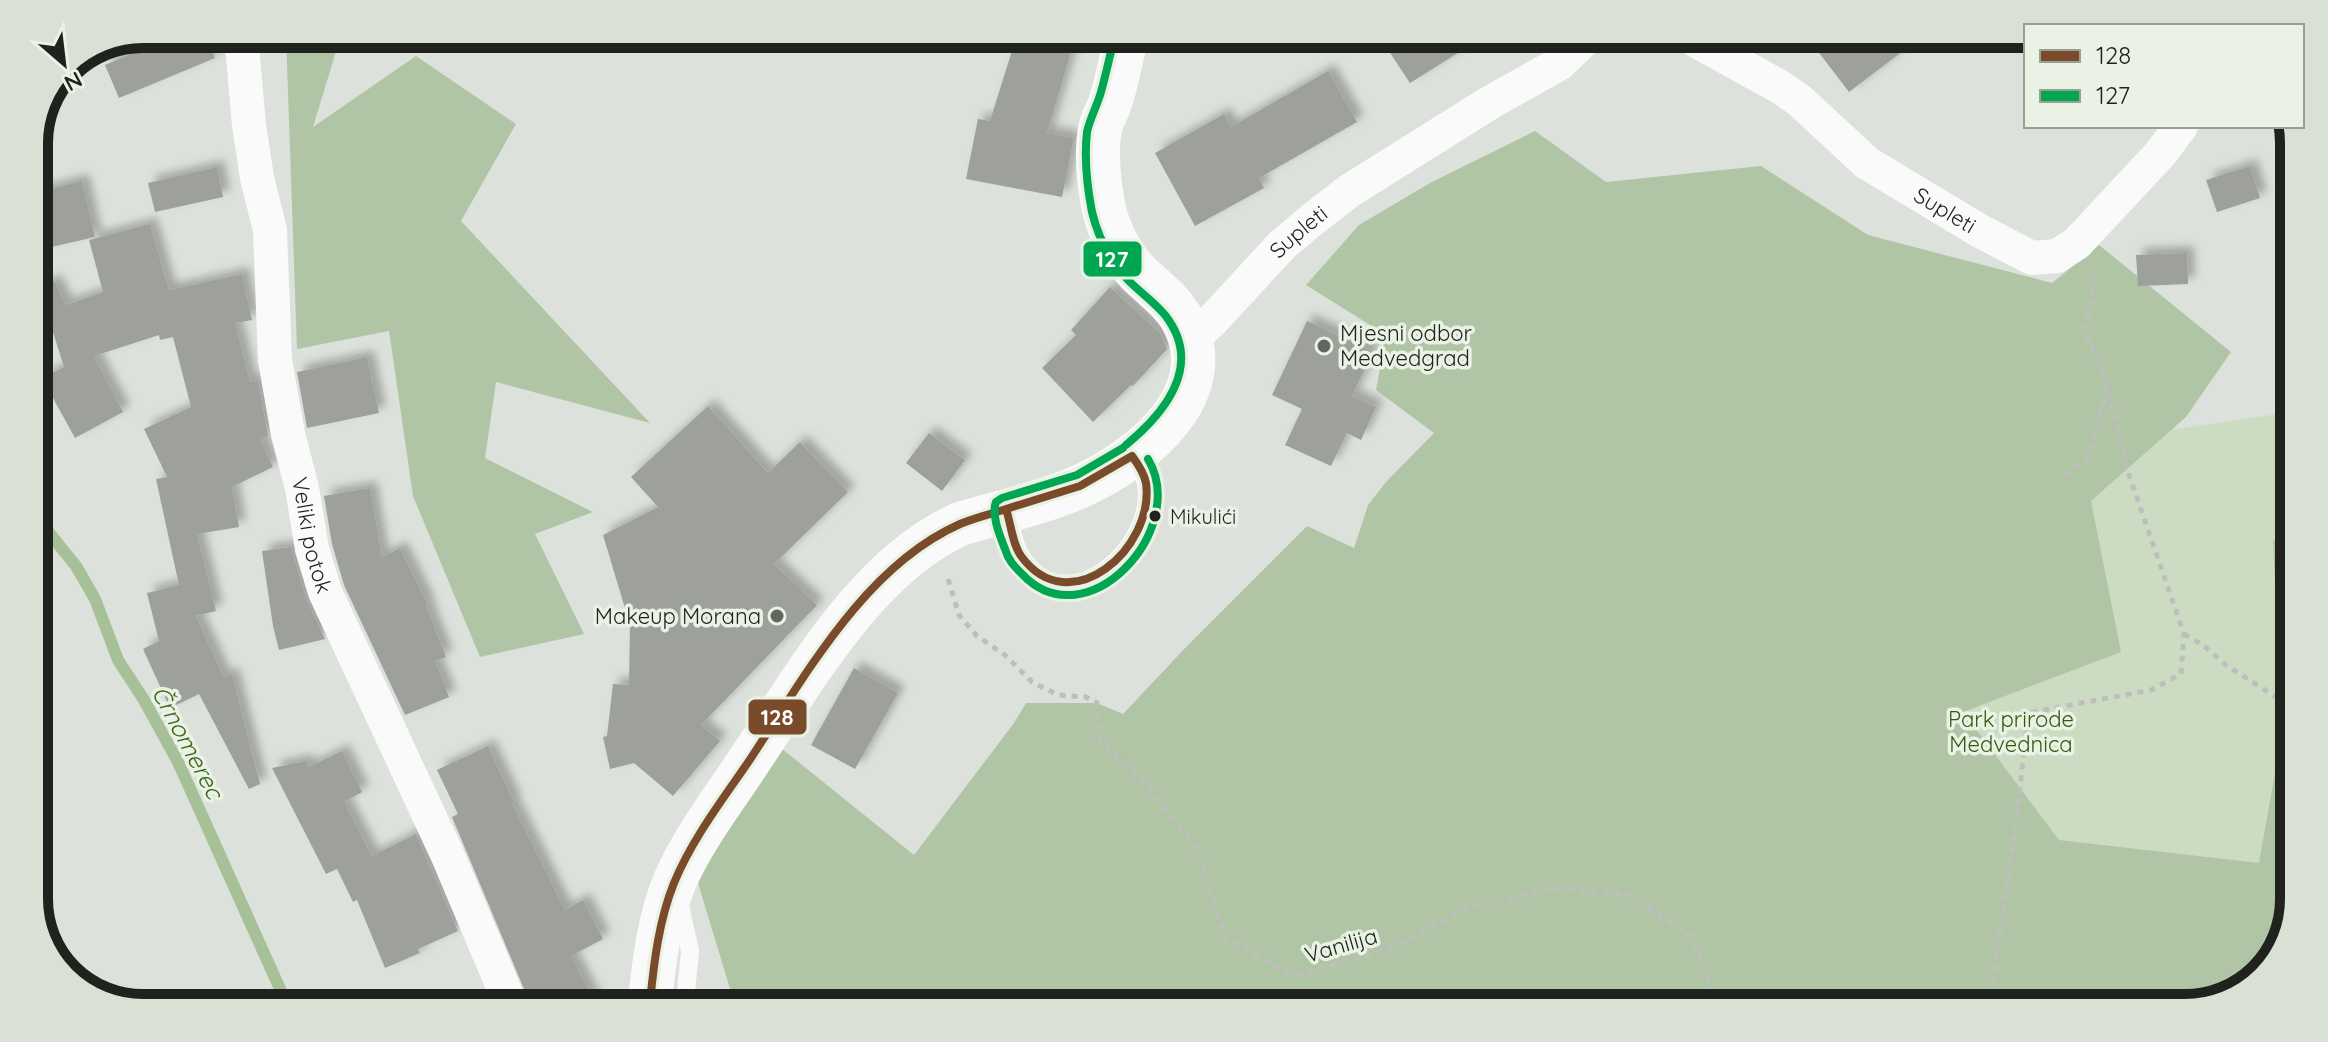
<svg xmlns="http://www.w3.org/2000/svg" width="2328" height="1042" font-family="Quicksand,sans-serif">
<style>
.green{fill:#ccdcc3}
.forest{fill:#b0c5a5}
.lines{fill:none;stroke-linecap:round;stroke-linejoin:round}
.stream{stroke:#a6c198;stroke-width:12}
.building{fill:#9da09b;filter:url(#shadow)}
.path{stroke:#bebfbd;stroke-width:5;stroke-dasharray:6 6;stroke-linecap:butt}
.lane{stroke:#fafafa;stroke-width:18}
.street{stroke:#fafafa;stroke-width:34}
.secondary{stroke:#fafafa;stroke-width:44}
.bus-1-casing{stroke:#e9f2e5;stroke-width:14}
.bus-2-casing{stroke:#e9f2e5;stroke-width:14}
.bus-1{stroke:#7a4b2a;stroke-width:8}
.bus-2{stroke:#00a651;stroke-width:8}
.poi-dot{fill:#626560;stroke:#e9f2e5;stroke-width:3}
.bus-dot{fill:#1f221d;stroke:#e9f2e5;stroke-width:3}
.labels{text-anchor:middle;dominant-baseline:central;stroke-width:7;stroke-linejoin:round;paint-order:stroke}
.bus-label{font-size:20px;fill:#1f221d;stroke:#e9f2e5;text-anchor:start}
.street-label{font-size:22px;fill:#1f221d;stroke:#e9f2e5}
.poi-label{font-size:22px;fill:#1f221d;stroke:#e9f2e5;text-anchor:start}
.park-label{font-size:22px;fill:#315d10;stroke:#e9f2e5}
.water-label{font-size:24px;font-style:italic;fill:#3a651b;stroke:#e9f2e5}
.rim{fill:none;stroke:#1f221d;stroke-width:10}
.line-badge{stroke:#e9f2e5;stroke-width:3}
.badge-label{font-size:22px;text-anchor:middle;font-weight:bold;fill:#fff}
</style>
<defs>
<filter id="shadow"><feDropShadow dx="7" dy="-7" stdDeviation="4" flood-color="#0004"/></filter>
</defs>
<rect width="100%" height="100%" fill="#dde1db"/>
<path class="green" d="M 2291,412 L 2286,941 L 2245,990 L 2186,1008 L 1602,1006 L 1713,498 Z"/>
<path class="forest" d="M 286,35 L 341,35 L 313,127 L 416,56 L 516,124 L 461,221 L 650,423 L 496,382 L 485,458 L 593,512 L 535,534 L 584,634 L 480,657 L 413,496 L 389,331 L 297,349 Z
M 1535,131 L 1606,182 L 1761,166 L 1868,235 L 2052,283 L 2099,245 L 2231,352 L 2186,417 L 2091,501 L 2121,652 L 1963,712 L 2059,840 L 2259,863 L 2281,739 L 2273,539 L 2289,560 L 2286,941 L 2245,990 L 2186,1008 L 734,1002 L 698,883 L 717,833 L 776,744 L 914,855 L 1014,723 L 1026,703 L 1097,703 L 1123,714 L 1188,645 L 1307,526 L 1354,548 L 1368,505 L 1386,482 L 1434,433 L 1376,390 L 1386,335 L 1306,285 L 1359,225 L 1430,183 Z"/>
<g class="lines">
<path class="stream" d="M 34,514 L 76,566 L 95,599 L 118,660 L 144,700 L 178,762 L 285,1000"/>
</g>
<path class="building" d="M 179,34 L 206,34 L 215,58 L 119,98 L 105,65 Z
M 1016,38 L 1075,38 L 1047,133 L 1074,138 L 1062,197 L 966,179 L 978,119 L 990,121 Z
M 1381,39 L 1480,39 L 1410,83 Z
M 1810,41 L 1916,41 L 1849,92 Z
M 1328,71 L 1357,122 L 1259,178 L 1264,188 L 1195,226 L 1155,153 L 1224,114 L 1231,127 Z
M 2250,166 L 2260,198 L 2217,212 L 2206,180 Z
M 217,167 L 223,197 L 155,212 L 148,183 Z
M 82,181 L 95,237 L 34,251 L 34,193 Z
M 150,224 L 169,290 L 242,274 L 252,320 L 235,323 L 250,382 L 258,380 L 268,436 L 260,438 L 273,467 L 232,487 L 239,527 L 197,534 L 216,611 L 196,616 L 224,678 L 232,674 L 260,784 L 249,789 L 199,694 L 170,708 L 143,649 L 159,641 L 147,593 L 179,585 L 156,479 L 167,477 L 144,429 L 191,407 L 173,337 L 160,340 L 159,335 L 94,356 L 123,412 L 75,438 L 42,378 L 64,367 L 39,288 L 54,281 L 66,305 L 103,292 L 89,240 Z
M 2187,253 L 2188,284 L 2138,286 L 2136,255 Z
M 1110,287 L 1160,333 L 1167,349 L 1133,386 L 1131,385 L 1093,422 L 1042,368 L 1076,335 L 1071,330 Z
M 1307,321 L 1373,352 L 1352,396 L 1376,407 L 1361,440 L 1347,433 L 1331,466 L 1285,445 L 1302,409 L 1272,395 Z
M 367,357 L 379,413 L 307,428 L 297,372 Z
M 708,406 L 768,473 L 800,442 L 848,492 L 774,564 L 817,605 L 701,725 L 720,741 L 673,796 L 634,763 L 610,769 L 603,737 L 607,736 L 613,684 L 629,685 L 630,625 L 603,535 L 658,507 L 631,477 Z
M 929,433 L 965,460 L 942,491 L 906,463 Z
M 370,488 L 382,557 L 400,548 L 428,605 L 426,606 L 446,657 L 435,661 L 449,697 L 405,715 L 344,585 L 332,544 L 324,496 Z
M 291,547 L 306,598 L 325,639 L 279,650 L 273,626 L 262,551 Z
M 854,668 L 898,693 L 855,769 L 811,745 Z
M 488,746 L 514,802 L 512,803 L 565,910 L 583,900 L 603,939 L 571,956 L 595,1002 L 529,1001 L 452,817 L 458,814 L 437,770 Z
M 342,751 L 362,792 L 344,802 L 372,856 L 416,834 L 458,931 L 418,949 L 420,953 L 385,968 L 357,900 L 353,902 L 337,869 L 326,874 L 272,768 L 306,761 L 309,767 Z"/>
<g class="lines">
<path class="path" d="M 2065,475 L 2088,458 L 2107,387
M 948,579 L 959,615 L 977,636 L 1005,655 L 1032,682 L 1058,695 L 1086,697 L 1097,703 L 1100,740 L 1153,792 L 1199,853 L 1225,938 L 1294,976 L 1394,947 L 1464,910 L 1551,888 L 1627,894 L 1692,936 L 1716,1006
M 2184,634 L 2204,646 L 2226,665 L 2288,705
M 1989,1007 L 2016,824 L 2028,713 L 2151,690 L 2181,674 L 2184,634 L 2127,469 L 2107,386 L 2085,331 L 2095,277"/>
<path class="lane" d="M 1006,509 C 1011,524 1013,544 1021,556 C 1066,627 1157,547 1146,484 C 1144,473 1138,465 1132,456
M 679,901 L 690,951 L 685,1002"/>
<g class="street">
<path id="s1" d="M 241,34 L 249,125 L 257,178 L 270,230 L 275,360 L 288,434 L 302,488 L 312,549 L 325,592 L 447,854 L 509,1001"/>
<path id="s2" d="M 1695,40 L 1780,87 L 1799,100 L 1867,163 L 1980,231 L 2032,258 L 2057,256 L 2077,243 L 2160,154 L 2181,126"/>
<path id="s3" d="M 1191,339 L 1210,323 L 1282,245 L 1313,219 L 1349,191 L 1491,102 L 1559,64 L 1584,40"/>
</g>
<path class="secondary" d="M 650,1002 C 654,962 659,920 674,883 C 693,838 725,798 751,758 C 806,676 867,566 960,524 C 1000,512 1043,503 1081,486 C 1143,458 1226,390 1180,316 C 1169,298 1152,287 1138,273 C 1122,256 1109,232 1104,209 C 1099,186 1095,149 1101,125 C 1103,117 1108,110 1110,103 C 1117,82 1121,59 1126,38"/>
<g class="bus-1-casing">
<path id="bus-1" d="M 1132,456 C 1138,464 1144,473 1146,483 C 1155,548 1070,623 1021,556 C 1012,543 1011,524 1006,509 L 1080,486 Z
M 650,1002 C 654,962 659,920 674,883 C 693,837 724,798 751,758 C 805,676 865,566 960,524 C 974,518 991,514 1006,509"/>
</g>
<g class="bus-2-casing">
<path id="bus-2" d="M 1114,38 C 1110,56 1106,74 1101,92 C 1097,106 1090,118 1087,132 C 1084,158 1087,186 1092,212 C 1098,237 1111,262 1129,281 C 1141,293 1154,302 1165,315 C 1204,365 1165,413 1126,445
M 1123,448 L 1077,475 L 1002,498 L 996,502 C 991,515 1000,536 1005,549 C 1008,560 1014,566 1022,574 C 1086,642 1190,530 1148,459"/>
</g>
<use href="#bus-1" class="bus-1"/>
<use href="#bus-2" class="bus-2"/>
</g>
<g class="poi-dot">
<circle cx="1324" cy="346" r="8"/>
<circle cx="777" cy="616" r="8"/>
</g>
<circle class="bus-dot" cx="1155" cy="516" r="7"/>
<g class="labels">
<g class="bus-label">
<text x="1170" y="516">Mikulići</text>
</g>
<g class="street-label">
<text stroke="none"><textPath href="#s2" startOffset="304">Supleti</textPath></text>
<text stroke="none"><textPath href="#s3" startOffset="152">Supleti</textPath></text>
<text stroke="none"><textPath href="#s1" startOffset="508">Veliki potok</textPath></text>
<text transform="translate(1341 945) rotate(-16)">Vanilija</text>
</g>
<g class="poi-label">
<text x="1340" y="333">Mjesni odbor<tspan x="1340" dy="25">Medvedgrad</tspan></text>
<text x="761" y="616" text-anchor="end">Makeup Morana</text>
</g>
<g class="park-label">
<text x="2011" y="719">Park prirode<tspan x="2011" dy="25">Medvednica</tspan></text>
</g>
<g class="water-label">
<text transform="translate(188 742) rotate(62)">Črnomerec</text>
</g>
</g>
<path d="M0 0H2328V1042H0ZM143 48H2185A95 95 0 0 1 2280 143V899A95 95 0 0 1 2185 994H143A95 95 0 0 1 48 899V143A95 95 0 0 1 143 48Z" fill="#d9e1d5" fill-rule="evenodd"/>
<path class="rim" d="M143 48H2185A95 95 0 0 1 2280 143V899A95 95 0 0 1 2185 994H143A95 95 0 0 1 48 899V143A95 95 0 0 1 143 48Z"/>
<g class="line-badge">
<rect x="1082" y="240" width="61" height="38" rx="8" fill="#00a651"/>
<rect x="747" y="698" width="61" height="38" rx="8" fill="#7a4b2a"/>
</g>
<g class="badge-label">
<text x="1112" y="267">127</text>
<text x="777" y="725">128</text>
</g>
<rect x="2024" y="24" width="280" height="104" fill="#e9f2e5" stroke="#989f95" stroke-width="2"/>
<rect x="2040" y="50" width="40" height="12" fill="#7a4b2a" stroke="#989f95" stroke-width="2"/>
<text x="2096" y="64" font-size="24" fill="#1f221d">128</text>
<rect x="2040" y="90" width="40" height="12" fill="#00a651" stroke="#989f95" stroke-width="2"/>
<text x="2096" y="104" font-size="24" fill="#1f221d">127</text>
<g transform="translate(64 64) rotate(152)" stroke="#e9f2e5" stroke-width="6" paint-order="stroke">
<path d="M0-6L14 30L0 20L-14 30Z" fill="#1f221d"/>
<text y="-12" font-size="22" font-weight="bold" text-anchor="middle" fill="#1f221d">N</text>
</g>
</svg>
